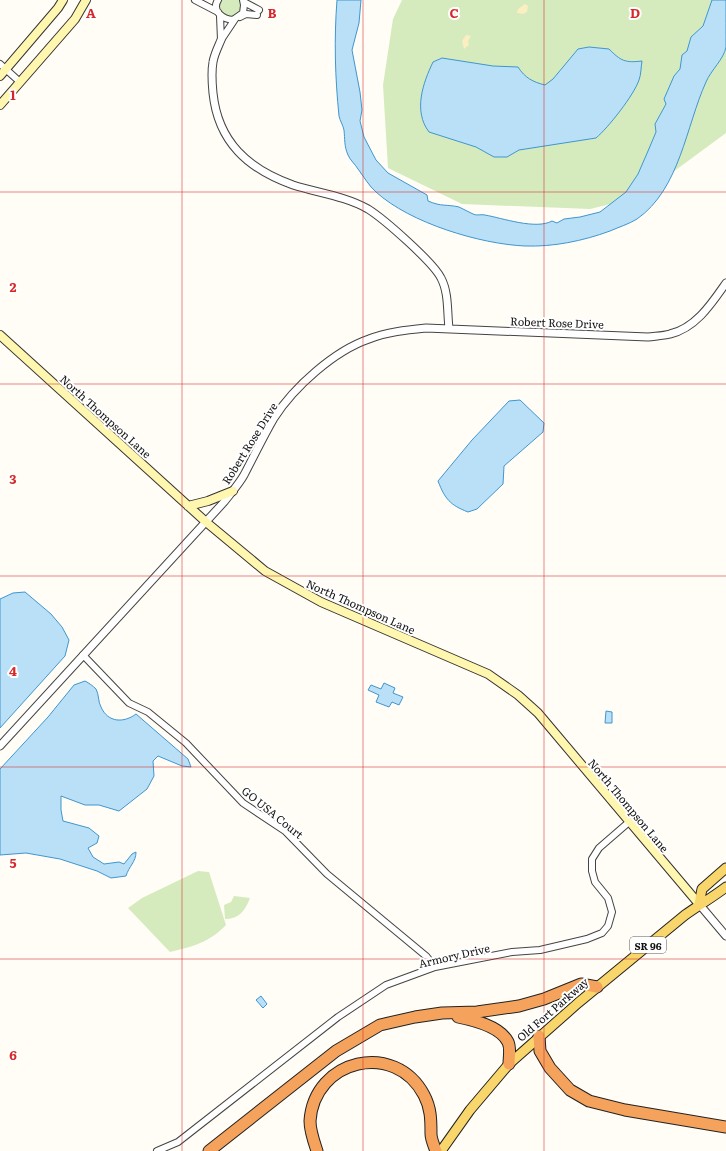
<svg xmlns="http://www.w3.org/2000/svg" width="726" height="1151" font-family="Literata,serif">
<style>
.green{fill:#d5ebbd}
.sand{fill:#fbeec1}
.water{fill:#b9e0f7;stroke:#3f96cf}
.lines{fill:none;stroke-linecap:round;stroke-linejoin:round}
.minor-casing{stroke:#444;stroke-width:8}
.tertiary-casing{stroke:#444;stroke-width:9}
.secondary-casing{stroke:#333;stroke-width:10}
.primary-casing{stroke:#222;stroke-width:11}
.motorway-casing{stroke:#222;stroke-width:13}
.minor{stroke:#fff;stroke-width:6}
.tertiary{stroke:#fff;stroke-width:7}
.secondary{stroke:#fff6b0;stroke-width:8}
.primary{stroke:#f9d66b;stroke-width:9}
.motorway{stroke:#f5a25d;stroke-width:11}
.grid{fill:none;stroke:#d62828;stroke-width:1;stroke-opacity:0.55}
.labels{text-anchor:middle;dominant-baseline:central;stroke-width:4;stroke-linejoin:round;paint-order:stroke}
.shield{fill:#fff;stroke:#585858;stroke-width:1}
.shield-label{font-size:10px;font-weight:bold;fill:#111}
.street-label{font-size:11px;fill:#111;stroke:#fff}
.grid-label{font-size:13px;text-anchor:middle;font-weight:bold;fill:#d62828;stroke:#fff;stroke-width:4;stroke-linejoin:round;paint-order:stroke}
</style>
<rect width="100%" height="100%" fill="#fffdf5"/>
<path class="green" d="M 221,0 L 240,0 L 242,6 L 239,13 L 230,18 L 221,14 L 219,8 Z
M 402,0 L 726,0 L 726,133 L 639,197 L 590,209 L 462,204 L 388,168 L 383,85 L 393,19 Z
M 198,871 L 209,872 L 226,925 C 210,942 192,947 170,952 L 128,908 L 142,898 Z
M 234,896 L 250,898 C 245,911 239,919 225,919 L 224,905 L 231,902 Z"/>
<path class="sand" d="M 525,4 L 528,6 L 527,12 L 523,14 L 517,13 L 518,9 Z
M 466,35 L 471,36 L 468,41 L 469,45 L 464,49 L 462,41 Z"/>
<path class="water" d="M 337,0 L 361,0 L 359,23 L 352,50 L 360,92 L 362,110 L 360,121 L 364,137 L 376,160 L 388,173 L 427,195 L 428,201 C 442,207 446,204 459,207 C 464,209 468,212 473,214 C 476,216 481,214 485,215 C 502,218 536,230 552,221 L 557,223 L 564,219 L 580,217 L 600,212 L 626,192 L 638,174 L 648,151 L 656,132 L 655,124 L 666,104 L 664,99 L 674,76 L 680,69 L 682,55 L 687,51 L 691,37 L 703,26 L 712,0 L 726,0 C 726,15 726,32 726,47 C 724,59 711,70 706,82 C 686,126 680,189 637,219 C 629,224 619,227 610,231 C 583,241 553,247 525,246 C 480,244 410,223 376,192 C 369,186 364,177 358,169 C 355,164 350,160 348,155 C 344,146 345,139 344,130 C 343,125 340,121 339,116 C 335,77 334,39 337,0 Z
M 589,47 L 609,49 C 621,61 625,63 642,61 C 641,67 641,75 639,80 C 634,95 608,128 596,138 L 519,150 L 507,157 L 494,157 L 476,147 L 429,132 C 413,111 423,83 433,62 L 442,58 L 493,66 L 518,67 C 525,78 533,82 545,85 L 553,79 L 578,49 Z
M 520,400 L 544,423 L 543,432 L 504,466 L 503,484 L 477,509 L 468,512 C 450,505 445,499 438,481 L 472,440 L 509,401 Z
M 25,592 L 51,614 L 62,627 L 69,640 L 65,656 L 0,728 L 0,599 L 13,593 Z
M 85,681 C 89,683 93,686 96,689 C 99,694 98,702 101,707 C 108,723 124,723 136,714 L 188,759 L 191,767 L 182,766 L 158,756 L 153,761 L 154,776 L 147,789 L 119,811 L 99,805 L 85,805 L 61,796 L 61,810 L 63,821 L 89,828 L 99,836 L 97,843 L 88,848 L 93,857 L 104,864 L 119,862 L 124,864 L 132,854 L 136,852 C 136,862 129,866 126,876 L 111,878 L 97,871 L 60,859 L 26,853 L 0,855 L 0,769 L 48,717 L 74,685 Z
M 384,683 L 395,688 L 393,693 L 403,697 L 399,705 L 392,702 L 389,707 L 376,702 L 379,695 L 368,690 L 371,685 L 381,689 Z
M 606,711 L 612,712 L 612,723 L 605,723 Z
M 261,996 L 267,1004 L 263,1008 L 256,1000 Z"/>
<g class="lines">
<g class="minor-casing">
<path id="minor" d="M 195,0 L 218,12
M 218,0 C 211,11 223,19 233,20 L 243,13 L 244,5 L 243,0
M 244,2 L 259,10
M 220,16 L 221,40
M 240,17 L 246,14 L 257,15
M 221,40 L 235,19
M 0,64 L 20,82
M 83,655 L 129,703 L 148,712 L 186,743 L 243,803 L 285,831 L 327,874 L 426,956 L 435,967
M 157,1151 L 178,1142 L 338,1017 L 386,985 L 435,967 L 512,952 L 540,950 L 587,939 L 602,933 L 608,926 L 612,912 L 608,898 L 595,882 L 592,871 L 592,859 L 599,848 L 629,822"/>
</g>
<g class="tertiary-casing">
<path id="tertiary" d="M 221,40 C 218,47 214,55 213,62 C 211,73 212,82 213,93 C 218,142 248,169 293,185 C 318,193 345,196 368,209 C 384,219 433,262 441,278 C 449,293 447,312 449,328
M 0,746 L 224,502 C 231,493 239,484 244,475 C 254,456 263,437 274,418 C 294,387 334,351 369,339 C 387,332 406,330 426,328 L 648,337 C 655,336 663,336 670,334 C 696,328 712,303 726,283
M 699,904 L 726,936"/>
</g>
<g class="secondary-casing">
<path id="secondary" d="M 0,76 L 58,8 L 63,0
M 0,105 L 75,19 L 86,0
M 0,335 L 206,522 L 265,571 L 321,602 L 488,674 L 518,695 L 538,713 L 699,904
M 188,506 L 208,501 L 233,491"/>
</g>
<g class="primary-casing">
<path id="primary" d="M 699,904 L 702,889 L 726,868
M 441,1151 L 470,1110 L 509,1064 L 578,1003 L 685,915 C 699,905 713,897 726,887"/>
</g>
<g class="motorway-casing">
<path id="motorway" d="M 458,1017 C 473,1020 500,1026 508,1042 C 511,1048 509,1057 509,1064
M 539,1036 L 540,1051 L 550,1068 L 570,1090 L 589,1101 L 625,1110 L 726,1127
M 209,1151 L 336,1051 L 380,1025 L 415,1017 L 442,1013 L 477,1012 L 519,1006 L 544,999 L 581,984 L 597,987
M 317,1151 C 314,1142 310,1131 310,1121 C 314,1059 395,1040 424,1095 C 431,1108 431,1120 431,1134 C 431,1139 434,1146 436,1151"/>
</g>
<use href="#minor" class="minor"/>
<use href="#tertiary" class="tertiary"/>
<use href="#secondary" class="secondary"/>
<use href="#primary" class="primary"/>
<use href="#motorway" class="motorway"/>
</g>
<path class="grid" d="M 182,0 L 182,1151M 363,0 L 363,1151M 544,0 L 544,1151M 0,192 L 726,192M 0,384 L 726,384M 0,576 L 726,576M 0,767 L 726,767M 0,959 L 726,959"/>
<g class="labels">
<rect class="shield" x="630" y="937" width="36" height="16" rx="3"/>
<g class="shield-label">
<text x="648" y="945">SR 96</text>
</g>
<g class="street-label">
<text transform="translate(557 322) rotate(2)">Robert Rose Drive</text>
<text transform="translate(106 416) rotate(42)">North Thompson Lane</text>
<text transform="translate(249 443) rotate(-58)">Robert Rose Drive</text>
<text transform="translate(361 606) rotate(24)">North Thompson Lane</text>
<text transform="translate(629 805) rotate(50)">North Thompson Lane</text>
<text transform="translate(273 812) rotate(39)">GO USA Court</text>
<text transform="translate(454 955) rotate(-13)">Armory Drive</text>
<text transform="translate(552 1009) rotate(-41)">Old Fort Parkway</text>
</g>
</g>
<g class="grid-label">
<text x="91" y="18">A</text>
<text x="272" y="18">B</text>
<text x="454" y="18">C</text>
<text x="635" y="18">D</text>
<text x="13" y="100">1</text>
<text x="13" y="292">2</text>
<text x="13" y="484">3</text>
<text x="13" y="676">4</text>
<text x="13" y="868">5</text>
<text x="13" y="1060">6</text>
</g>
</svg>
